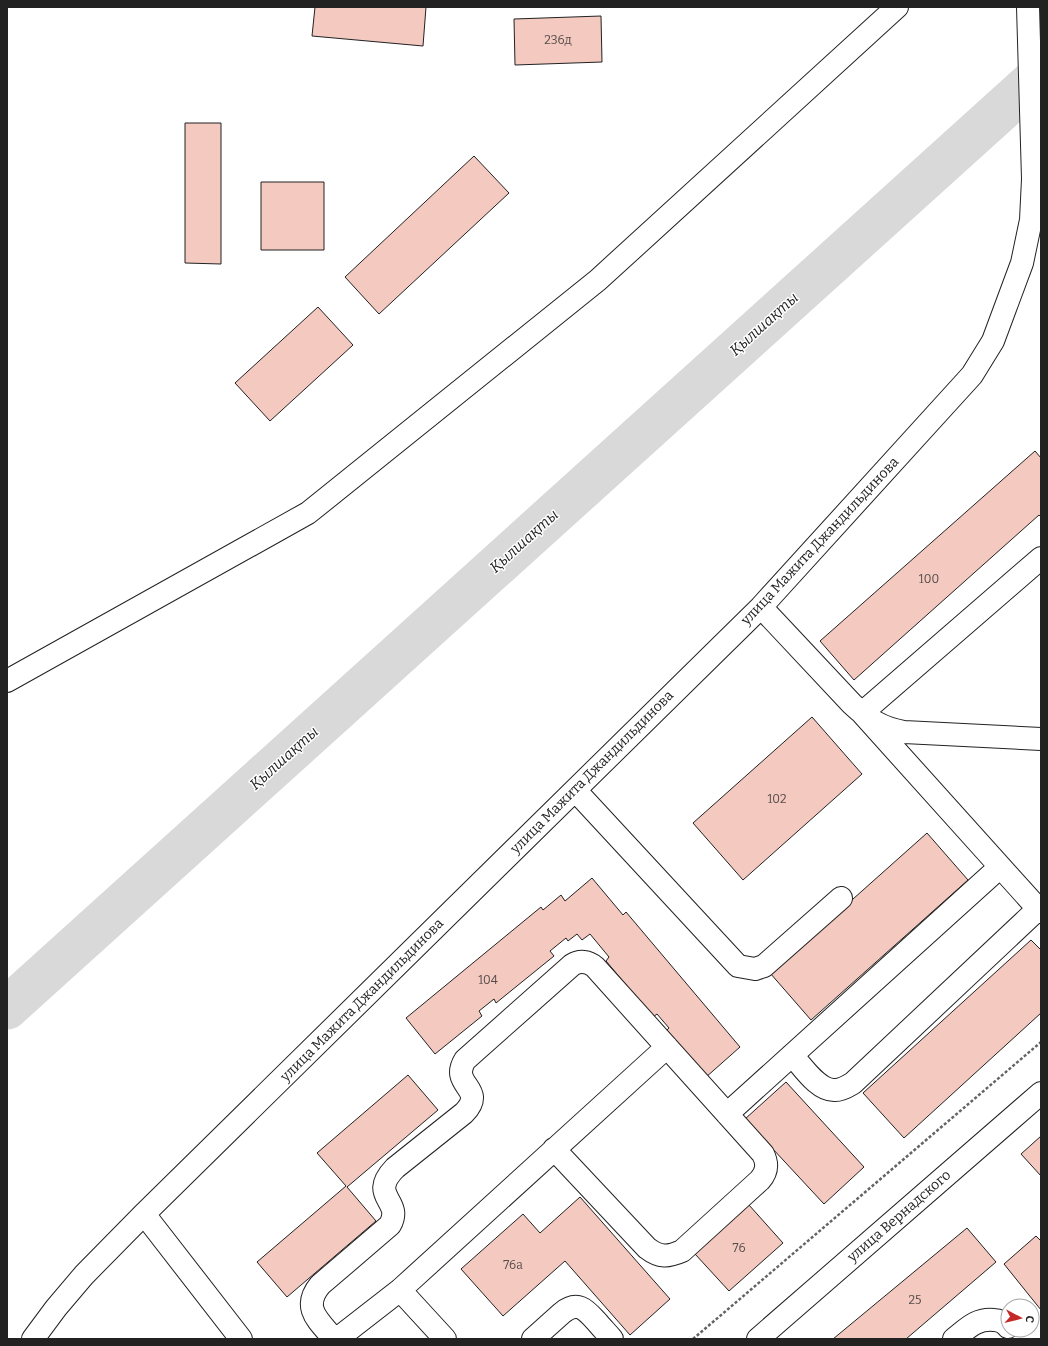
<svg xmlns="http://www.w3.org/2000/svg" width="1048" height="1346" font-family="Bitter,serif">
<style>
.lines{fill:none;stroke-linecap:round;stroke-linejoin:round}
.river{stroke:#d9d9d9;stroke-width:43}
.building{fill:#f3c9c0;stroke:#222}
.minor-casing{stroke:#222;stroke-width:24}
.path{stroke:#646464;stroke-width:2.5;stroke-dasharray:3 2;stroke-linecap:butt}
.minor{stroke:#fff;stroke-width:22}
.labels{text-anchor:middle;dominant-baseline:central;stroke-width:3;stroke-linejoin:round;paint-order:stroke}
.number-label{font-size:12px;fill:#564c4a}
.street-label{font-size:14px;fill:#222;stroke:#fff}
.water-label{font-size:15px;font-style:italic;fill:#222;stroke:#fff}
</style>
<rect width="100%" height="100%" fill="#fff"/>
<g class="lines">
<path class="river" d="M 7,1008 L 1041,74"/>
</g>
<path class="building" d="M 315,7 L 426,7 L 423,46 L 312,36 Z
M 601,16 L 602,62 L 515,65 L 514,19 Z
M 185,123 L 221,123 L 221,264 L 185,263 Z
M 474,156 L 509,193 L 379,314 L 345,277 Z
M 261,182 L 324,182 L 324,250 L 261,250 Z
M 318,307 L 353,345 L 270,421 L 235,383 Z
M 1035,451 L 1041,458 L 1041,517 L 1039,515 L 854,680 L 820,641 Z
M 812,717 L 862,774 L 743,880 L 693,823 Z
M 927,833 L 968,880 L 811,1020 L 770,973 Z
M 592,878 L 623,915 L 626,912 L 740,1047 L 705,1078 L 666,1031 L 669,1028 L 657,1014 L 653,1017 L 606,961 L 609,957 L 590,934 L 582,940 L 577,934 L 568,941 L 566,938 L 550,951 L 554,956 L 496,1003 L 494,999 L 479,1011 L 482,1016 L 435,1054 L 406,1018 L 541,907 L 543,910 L 561,895 L 565,901 Z
M 1031,940 L 1041,950 L 1041,1013 L 904,1138 L 863,1093 Z
M 408,1075 L 438,1110 L 347,1187 L 376,1221 L 287,1297 L 257,1262 L 346,1186 L 317,1153 Z
M 786,1082 L 864,1167 L 824,1204 L 745,1119 Z
M 1041,1136 L 1041,1176 L 1021,1154 Z
M 580,1197 L 670,1299 L 630,1335 L 565,1261 L 503,1316 L 461,1269 L 523,1214 L 540,1233 Z
M 749,1205 L 783,1243 L 729,1291 L 695,1254 Z
M 967,1228 L 996,1262 L 906,1339 L 833,1339 Z
M 1036,1236 L 1041,1241 L 1041,1310 L 1004,1264 Z"/>
<g class="lines">
<g class="minor-casing">
<path id="minor" d="M 1041,558 L 862,713 L 1041,912
M 761,607 L 852,704 C 868,719 881,728 904,732 L 1041,739
M 7,681 L 308,513 L 598,280 L 897,7
M 575,790 L 738,966 L 755,969 L 764,966 L 841,898
M 792,1055 C 803,1067 818,1091 835,1090 C 842,1090 848,1086 853,1083 L 1038,909
M 727,1114 L 1000,867
M 144,1214 L 241,1339
M 400,1290 L 445,1339
M 33,1339 L 56,1308 L 84,1275 L 144,1214 L 761,607 L 972,375 L 993,341 L 1022,263 L 1031,220 L 1033,179 L 1028,7
M 334,1339 C 319,1321 301,1308 320,1285 L 390,1225 C 404,1200 367,1197 395,1168 L 464,1113 C 488,1088 449,1086 465,1060 L 572,965 C 580,960 588,961 595,967 L 763,1154 C 768,1164 767,1172 760,1180 L 682,1251 C 668,1257 660,1258 647,1248 L 554,1149
M 337,1339 L 400,1290 L 667,1047
M 533,1339 L 562,1313 C 578,1300 586,1310 597,1322 C 602,1328 607,1333 612,1339
M 758,1339 L 1041,1093
M 954,1339 C 967,1329 976,1318 994,1320 C 999,1320 1005,1323 1008,1327"/>
</g>
<path class="path" d="M 693,1339 L 1041,1042"/>
<use href="#minor" class="minor"/>
</g>
<g class="labels">
<g class="number-label">
<text x="558" y="40">236д</text>
<text x="929" y="579">100</text>
<text x="777" y="799">102</text>
<text x="488" y="980">104</text>
<text x="739" y="1248">76</text>
<text x="513" y="1265">76а</text>
<text x="915" y="1300">25</text>
</g>
<g class="street-label">
<text transform="translate(820 541) rotate(-47)">улица Мажита Джандильдинова</text>
<text transform="translate(592 772) rotate(-45)">улица Мажита Джандильдинова</text>
<text transform="translate(362 1000) rotate(-45)">улица Мажита Джандильдинова</text>
<text transform="translate(899 1216) rotate(-41)">улица Вернадского</text>
</g>
<g class="water-label">
<text transform="translate(764 324) rotate(-42)">Қылшақты</text>
<text transform="translate(524 541) rotate(-42)">Қылшақты</text>
<text transform="translate(284 758) rotate(-42)">Қылшақты</text>
</g>
</g>
<rect width="1048" height="1346" fill="none" stroke="#222222" stroke-width="16"/>
<g transform="translate(1020 1318) rotate(97)"><circle r="19" fill="#ffffff" stroke="#a7a7a7"/>
<path d="M0-3L7 15L0 10L-7 15Z" fill="#c62828"/>
<text y="-6" font-size="11" font-weight="bold" text-anchor="middle" fill="#222222">С</text>
</g>
</svg>
